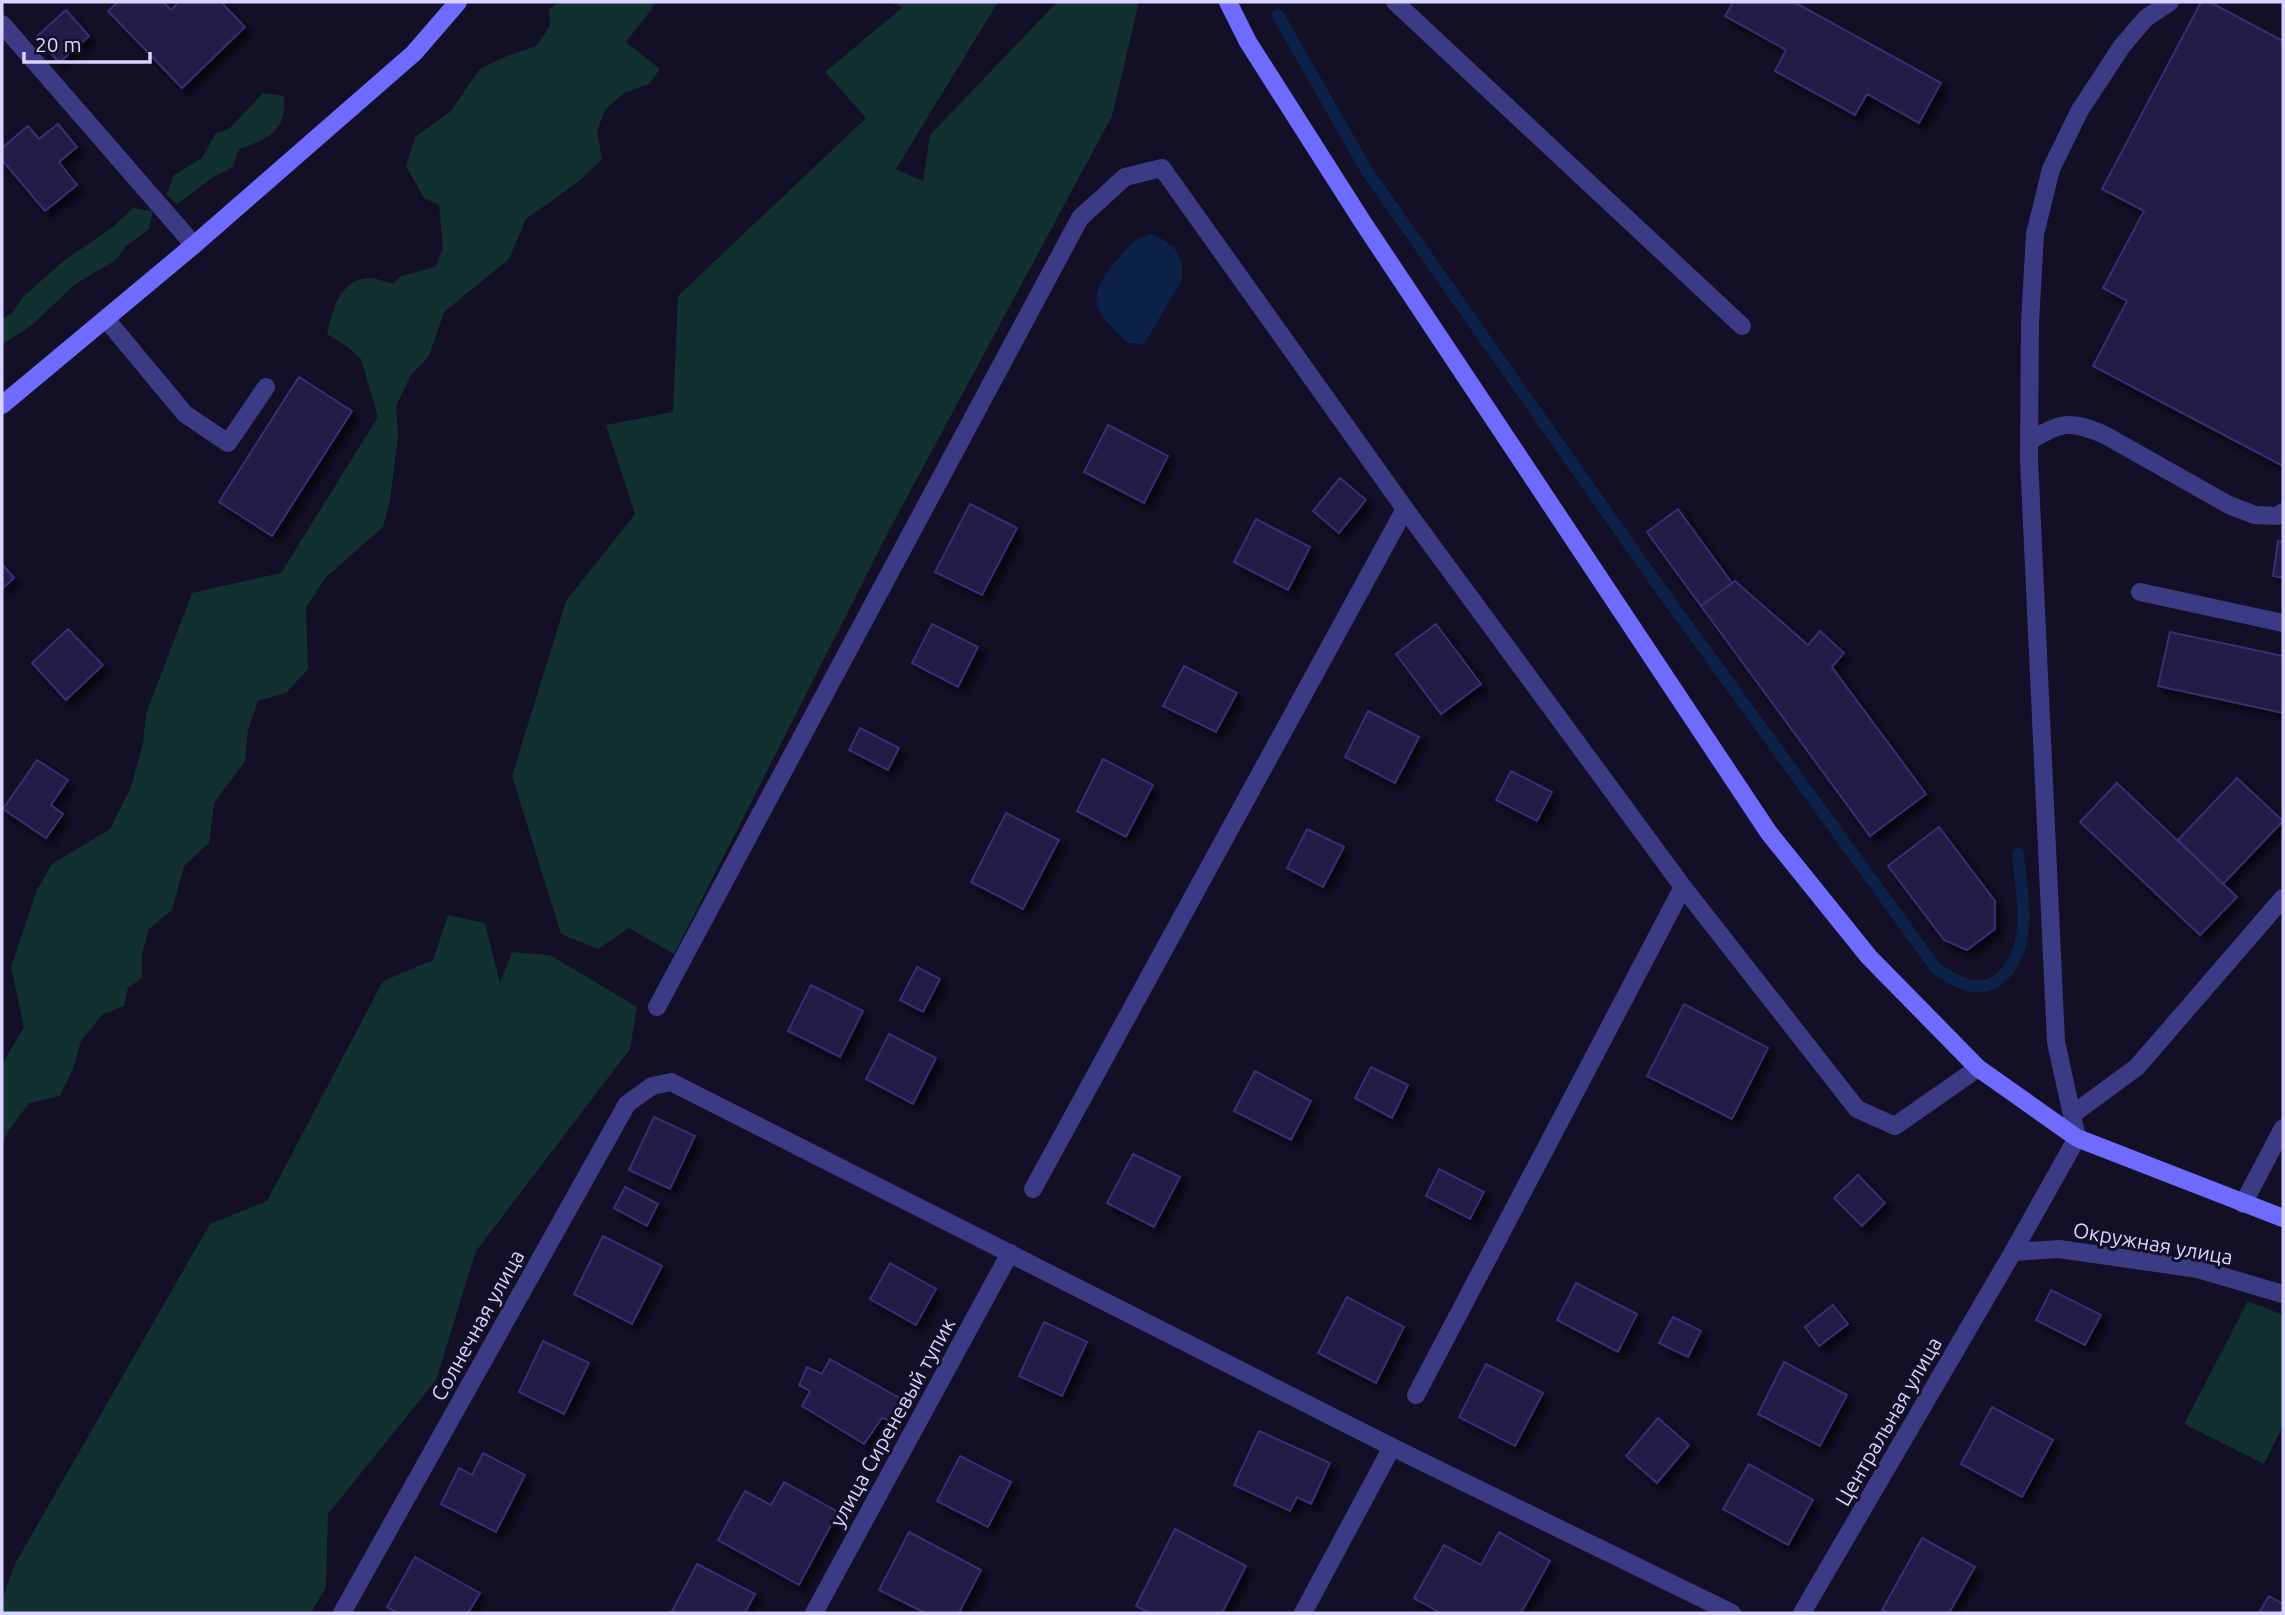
<svg xmlns="http://www.w3.org/2000/svg" width="2285" height="1615" font-family="Ubuntu,sans-serif">
<style>
.green{fill:#12302f}
.water{fill:#0c2248}
.lines{fill:none;stroke-linecap:round;stroke-linejoin:round}
.stream{stroke:#0c2248;stroke-width:12}
.building{fill:#241b47;stroke:#3b2d73;stroke-width:2;filter:url(#shadow)}
.lane{stroke:#3d3a85;stroke-width:18}
.street{stroke:#3d3a85;stroke-width:18}
.secondary{stroke:#6f6bff;stroke-width:18}
.labels{text-anchor:middle;dominant-baseline:central;stroke-width:6;stroke-linejoin:round;paint-order:stroke}
.street-label{font-size:21px;fill:#d9d4ff;stroke:#130f26}
</style>
<defs>
<filter id="shadow"><feDropShadow dx="6" dy="6" stdDeviation="3.5" flood-color="#0009"/></filter>
</defs>
<rect width="100%" height="100%" fill="#130f26"/>
<path class="green" d="M 558,2 L 655,2 L 651,10 L 626,42 L 660,69 L 649,84 L 624,93 L 605,110 L 597,131 L 602,159 L 578,182 L 526,219 L 509,259 L 444,312 L 429,356 L 411,375 L 396,406 L 398,436 L 390,501 L 383,527 L 325,578 L 306,608 L 308,669 L 286,693 L 258,701 L 248,730 L 245,761 L 214,803 L 209,843 L 184,866 L 172,910 L 149,929 L 142,954 L 142,978 L 128,988 L 124,1006 L 102,1015 L 81,1041 L 73,1069 L 60,1096 L 29,1103 L 9,1130 L 2,1145 L 2,1064 L 24,1027 L 11,967 L 37,890 L 52,864 L 110,829 L 131,787 L 143,743 L 146,714 L 192,593 L 281,573 L 378,417 L 361,359 L 348,347 L 327,334 C 332,311 340,277 371,278 C 378,279 387,282 393,284 L 401,276 L 435,267 L 443,249 L 439,205 L 424,198 L 406,166 L 415,137 L 450,112 L 480,69 L 507,56 L 536,46 L 550,26 L 549,10 Z
M 888,2 L 998,2 L 896,169 L 923,181 L 930,135 L 1057,2 L 1139,2 L 1112,116 L 892,525 L 674,954 L 629,928 L 598,949 L 561,934 L 512,776 L 566,601 L 635,514 L 606,425 L 673,412 L 678,296 L 866,118 L 825,72 L 903,7 Z
M 263,93 L 284,96 C 286,132 270,138 239,149 L 233,167 L 212,178 L 177,204 L 166,195 L 174,175 L 202,158 L 215,134 L 229,129 Z
M 133,208 L 153,211 L 149,229 L 126,246 L 116,260 L 75,284 L 32,325 L 2,345 L 2,319 L 12,313 L 23,297 L 61,263 L 114,226 Z
M 448,915 L 485,923 L 500,983 L 512,952 L 550,955 L 637,1007 L 630,1049 L 476,1251 L 436,1380 L 328,1514 L 326,1587 L 311,1613 L 2,1613 L 2,1599 L 16,1562 L 210,1224 L 267,1201 L 383,981 L 433,960 Z
M 2248,1301 L 2283,1315 L 2283,1426 L 2264,1464 L 2184,1424 Z"/>
<path class="water" d="M 1151,234 L 1164,240 L 1176,250 L 1182,265 L 1182,280 L 1144,344 L 1128,343 C 1094,311 1083,300 1117,260 C 1129,246 1133,239 1151,234 Z"/>
<g class="lines">
<path class="stream" d="M 1278,15 L 1367,171 L 1655,581 L 1935,967 C 1947,976 1959,984 1974,986 C 2002,990 2018,959 2022,936 C 2026,912 2020,879 2018,854"/>
</g>
<path class="building" d="M 118,2 L 163,2 L 171,10 L 179,2 L 221,2 L 245,27 L 182,88 L 108,11 Z
M 1733,2 L 1794,2 L 1941,83 L 1919,123 L 1867,94 L 1855,115 L 1775,71 L 1786,50 L 1725,16 Z
M 2201,2 L 2210,2 L 2283,41 L 2283,466 L 2093,366 L 2127,301 L 2103,288 L 2144,211 L 2102,189 Z
M 66,10 L 89,36 L 59,63 L 37,36 Z
M 58,124 L 77,147 L 59,162 L 77,185 L 45,211 L 2,160 L 2,148 L 28,126 L 39,139 Z
M 299,377 L 352,411 L 272,536 L 219,502 Z
M 1108,425 L 1168,456 L 1144,503 L 1084,472 Z
M 1340,478 L 1366,500 L 1339,533 L 1313,511 Z
M 970,504 L 1017,528 L 982,595 L 935,572 Z
M 1678,509 L 1732,583 L 1701,606 L 1647,532 Z
M 1256,519 L 1310,547 L 1288,590 L 1234,562 Z
M 2278,541 L 2283,542 L 2283,578 L 2273,576 Z
M 2,564 L 14,578 L 2,589 Z
M 1735,581 L 1808,645 L 1820,631 L 1844,653 L 1832,667 L 1926,794 L 1870,836 L 1701,606 Z
M 932,624 L 978,647 L 958,687 L 912,663 Z
M 1436,624 L 1481,684 L 1441,714 L 1396,654 Z
M 68,629 L 103,665 L 66,700 L 32,663 Z
M 2170,632 L 2283,656 L 2283,713 L 2158,686 Z
M 1184,666 L 1237,693 L 1216,732 L 1163,706 Z
M 1368,711 L 1419,737 L 1395,783 L 1345,757 Z
M 860,728 L 899,748 L 888,770 L 849,750 Z
M 1103,759 L 1153,785 L 1126,837 L 1077,811 Z
M 37,760 L 68,780 L 51,805 L 63,814 L 46,838 L 3,809 Z
M 1511,771 L 1552,792 L 1537,821 L 1496,800 Z
M 2237,778 L 2283,821 L 2223,884 L 2178,840 Z
M 2117,783 L 2237,897 L 2200,935 L 2080,822 Z
M 1006,813 L 1059,840 L 1023,909 L 971,882 Z
M 1939,827 L 1995,901 L 1995,929 L 1967,950 L 1944,940 L 1888,866 Z
M 1307,829 L 1344,847 L 1323,887 L 1287,868 Z
M 917,967 L 940,979 L 923,1012 L 900,1000 Z
M 811,985 L 863,1011 L 840,1057 L 788,1031 Z
M 1684,1004 L 1768,1048 L 1732,1119 L 1647,1076 Z
M 889,1034 L 936,1058 L 913,1104 L 866,1079 Z
M 1371,1067 L 1408,1085 L 1392,1118 L 1355,1098 Z
M 1255,1071 L 1311,1101 L 1291,1140 L 1234,1111 Z
M 654,1117 L 695,1136 L 670,1189 L 629,1170 Z
M 1133,1154 L 1180,1177 L 1154,1227 L 1107,1203 Z
M 1439,1169 L 1484,1192 L 1470,1219 L 1426,1196 Z
M 1858,1175 L 1885,1203 L 1862,1226 L 1834,1198 Z
M 625,1187 L 658,1204 L 647,1226 L 614,1208 Z
M 603,1236 L 662,1266 L 632,1324 L 574,1294 Z
M 890,1263 L 936,1289 L 916,1325 L 870,1299 Z
M 1576,1283 L 1637,1314 L 1618,1352 L 1557,1320 Z
M 2051,1290 L 2101,1315 L 2085,1345 L 2036,1320 Z
M 1347,1297 L 1404,1327 L 1376,1383 L 1318,1353 Z
M 1833,1305 L 1848,1324 L 1819,1346 L 1805,1327 Z
M 1673,1317 L 1701,1331 L 1688,1357 L 1659,1343 Z
M 1044,1322 L 1087,1342 L 1062,1396 L 1019,1376 Z
M 543,1341 L 589,1363 L 564,1414 L 519,1392 Z
M 830,1359 L 901,1399 L 889,1420 L 882,1418 L 864,1444 L 802,1406 L 810,1391 L 799,1385 L 807,1367 L 822,1374 Z
M 1784,1362 L 1847,1395 L 1820,1446 L 1758,1414 Z
M 1486,1364 L 1543,1393 L 1515,1446 L 1459,1417 Z
M 1992,1407 L 2053,1440 L 2022,1497 L 1961,1464 Z
M 1658,1418 L 1689,1445 L 1657,1483 L 1626,1456 Z
M 1259,1431 L 1330,1463 L 1311,1504 L 1297,1497 L 1290,1511 L 1234,1485 Z
M 483,1453 L 525,1475 L 496,1532 L 441,1504 L 459,1468 L 472,1475 Z
M 960,1456 L 1011,1482 L 988,1527 L 937,1501 Z
M 1749,1464 L 1813,1500 L 1788,1545 L 1723,1509 Z
M 784,1482 L 838,1512 L 799,1585 L 718,1540 L 745,1491 L 771,1505 Z
M 1175,1529 L 1246,1566 L 1222,1613 L 1150,1613 L 1136,1606 Z
M 909,1532 L 981,1570 L 959,1613 L 925,1613 L 879,1590 Z
M 1499,1532 L 1550,1561 L 1521,1613 L 1441,1613 L 1414,1598 L 1444,1545 L 1481,1565 Z
M 1922,1538 L 1975,1567 L 1949,1613 L 1889,1613 L 1882,1610 Z
M 415,1557 L 480,1593 L 468,1613 L 398,1613 L 387,1607 Z
M 697,1564 L 755,1594 L 745,1613 L 671,1613 Z
M 2269,1596 L 2283,1604 L 2283,1613 L 2259,1613 Z"/>
<g class="lines">
<path class="lane" d="M 1395,2 L 1742,326
M 2,24 L 194,245
M 106,319 L 185,414 L 228,443 L 266,387
M 2030,441 C 2062,422 2068,420 2103,434 L 2229,505 L 2255,515 L 2277,516 L 2283,512
M 2140,592 L 2283,623
M 657,1007 L 1080,218 L 1125,177 L 1162,168 L 1405,509 L 1683,887 L 1857,1109 L 1895,1126 L 1978,1068
M 2073,1114 L 2137,1067 L 2283,898
M 2077,1138 L 2056,1042 L 2029,459 L 2030,322 L 2035,234 L 2051,169 L 2080,110 L 2122,46 L 2146,18 L 2170,2
M 1033,1189 L 1405,509
M 2243,1204 L 2283,1128
M 1416,1395 L 1683,887
M 342,1613 L 627,1104 L 652,1086 L 671,1082
M 814,1613 L 1010,1253"/>
<path class="street" d="M 671,1082 L 1392,1447 L 1732,1613
M 2013,1252 L 2059,1249 L 2198,1269 L 2283,1294
M 1303,1613 L 1392,1447
M 1802,1613 L 2013,1252 L 2077,1138"/>
<path class="secondary" d="M 1228,2 L 1248,42 L 1362,221 L 1769,833 L 1869,957 L 1978,1068 L 2077,1138 L 2283,1218
M 2,405 L 194,245 L 414,53 L 458,2"/>
</g>
<g class="labels">
<g class="street-label">
<text transform="translate(2153 1243) rotate(10)">Окружная улица</text>
<text transform="translate(477 1325) rotate(-61)">Солнечная улица</text>
<text transform="translate(1888 1421) rotate(-60)">Центральная улица</text>
<text transform="translate(892 1422) rotate(-61)">улица Сиреневый тупик</text>
</g>
</g>
<rect width="2285" height="1615" fill="none" stroke="#d9d4ff" stroke-width="7"/>
<path d="M24 52v10h126v-10" fill="none" stroke="#d9d4ff" stroke-width="3.5"/>
<text x="35" y="52" font-size="21" fill="#d9d4ff" stroke="#130f26" stroke-width="5" paint-order="stroke">20 m</text>
</svg>
